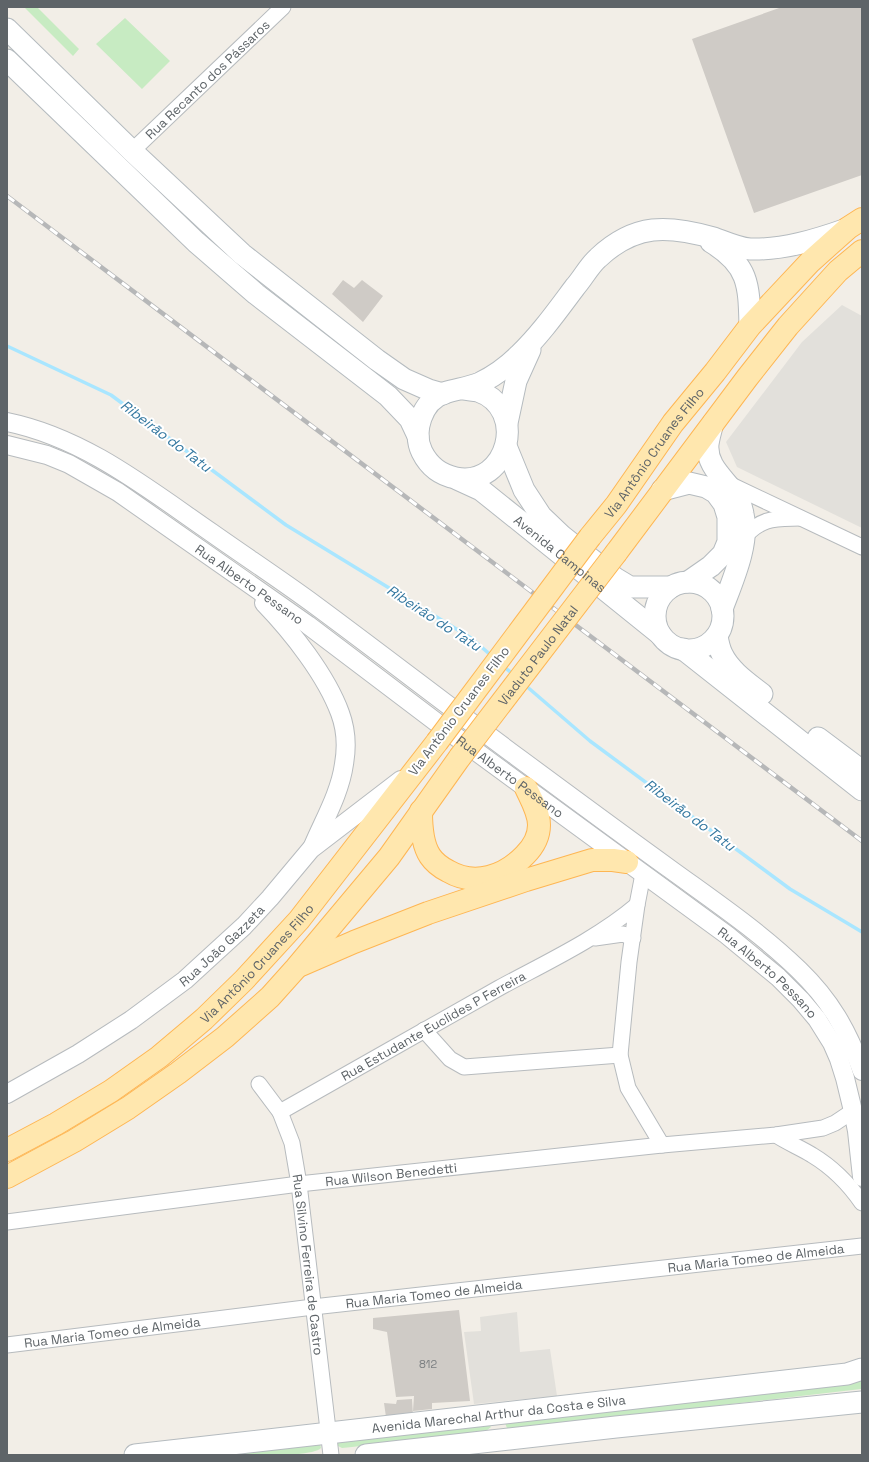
<svg xmlns="http://www.w3.org/2000/svg" width="869" height="1462" font-family="'Space Grotesk',sans-serif">
<style>
.industrial{fill:#e2e0db}
.green{fill:#c7ebc2}
.lines{fill:none;stroke-linecap:round;stroke-linejoin:round}
.stream{stroke:#a9e6ff;stroke-width:3.5}
.building{fill:#cfcbc6}
.minor-casing{stroke:#b7bbbe;stroke-width:17}
.tertiary-casing{stroke:#b7bbbe;stroke-width:20}
.secondary-casing{stroke:#b5bbbf;stroke-width:23}
.primary-casing{stroke:#feb653;stroke-width:24}
.minor{stroke:#fff;stroke-width:15}
.tertiary{stroke:#fff;stroke-width:18}
.secondary{stroke:#fff;stroke-width:21}
.primary{stroke:#ffe7ae;stroke-width:22}
.rail-casing{stroke:#b6b7b8;stroke-width:4.5}
.rail{stroke:#fff;stroke-width:3;stroke-dasharray:9;stroke-linecap:butt}
.primary-bridge-casing{stroke:#feb653;stroke-width:24;stroke-linecap:butt}
.primary-bridge{stroke:#ffe7ae;stroke-width:22}
.labels{text-anchor:middle;dominant-baseline:central;stroke-width:4;stroke-linejoin:round;paint-order:stroke}
.number-label{font-size:11px;fill:#7a7e80}
.street-label{font-size:13px;fill:#5e6468;stroke:#fff}
.water-label{font-size:14px;font-style:italic;fill:#3478a0;stroke:#fff}
</style>
<rect width="100%" height="100%" fill="#f2eee7"/>
<path class="industrial" d="M 842,305 L 862,316 L 862,528 L 737,467 L 726,442 L 802,342 Z
M 517,1312 L 520,1352 L 550,1349 L 557,1396 L 474,1404 L 464,1332 L 481,1331 L 480,1317 Z"/>
<path class="green" d="M 24,7 L 37,7 L 79,49 L 73,56 Z
M 125,18 L 170,61 L 142,89 L 96,44 Z
M 862,1378 L 861,1389 L 515,1429 L 507,1428 L 505,1423 Z
M 488,1423 L 491,1427 L 486,1431 L 352,1447 L 342,1448 L 338,1446 L 338,1442 Z
M 320,1444 L 321,1448 C 310,1459 225,1455 205,1455 Z"/>
<g class="lines">
<path class="stream" d="M 7,346 L 111,395 L 286,525 L 471,638 L 493,657
M 503,666 L 514,675
M 525,685 L 590,741 L 790,889 L 862,932"/>
</g>
<path class="building" d="M 782,7 L 862,7 L 862,175 L 754,213 L 692,39 Z
M 343,280 L 354,288 L 362,280 L 383,296 L 363,322 L 332,294 Z
M 459,1310 L 470,1401 L 432,1403 L 432,1409 L 413,1411 L 414,1396 L 396,1397 L 387,1332 L 373,1329 L 373,1318 Z
M 412,1399 L 413,1416 L 386,1417 L 384,1403 L 396,1404 L 397,1400 Z"/>
<g class="lines">
<g class="minor-casing">
<g id="minor">
<path id="s1" d="M 132,151 L 283,7"/>
<path d="M 727,483 L 862,547"/>
<path d="M 744,537 C 763,517 774,519 800,518"/>
<path d="M 643,874 L 637,905 L 629,962 L 620,1055 L 628,1088 L 662,1145"/>
<path d="M 595,938 L 623,934 L 633,938"/>
<path d="M 424,1030 L 450,1059 L 464,1067 L 620,1055"/>
<path id="s2" d="M 259,1084 L 280,1112 L 292,1143 L 299,1184 L 331,1455"/>
<path id="s3" d="M 280,1112 C 353,1071 426,1029 499,988 C 545,963 597,939 637,905"/>
<path d="M 776,1135 C 788,1143 801,1148 812,1155 C 832,1167 849,1184 862,1203"/>
<path id="s4" d="M 7,1222 L 299,1184 L 662,1145 L 776,1135 L 823,1128 L 835,1123 L 853,1111"/>
<path id="s5" d="M 7,1345 L 313,1307 L 862,1246"/>
</g>
</g>
<g class="tertiary-casing">
<g id="tertiary">
<path d="M 7,422 C 85,438 148,489 212,533 C 246,557 281,580 315,605 C 384,656 451,708 520,759 C 570,796 620,833 670,869 C 714,901 760,932 799,970 C 830,1000 848,1031 862,1071"/>
<path id="s6" d="M 7,445 L 47,455 L 69,464 L 118,492 L 308,625 L 444,728 L 727,935 L 778,977 L 801,1000 L 817,1019 L 832,1043 L 839,1059 L 845,1078 L 853,1111 L 857,1131 L 862,1177"/>
<path d="M 264,603 C 292,632 326,675 340,713 C 346,729 347,747 344,764 C 340,793 324,820 313,846"/>
<path id="s7" d="M 7,1094 L 78,1054 L 131,1020 L 185,980 L 244,926 L 270,898 L 311,849 L 401,780"/>
</g>
</g>
<g class="secondary-casing">
<g id="secondary">
<path d="M 7,29 L 132,151 L 242,254 L 377,360 L 404,379 L 429,390 L 443,394"/>
<path d="M 7,60 L 196,242 L 256,294 L 388,396 L 410,419 L 418,436"/>
<path d="M 711,242 C 749,265 749,285 750,326"/>
<path d="M 463,389 C 468,390 473,390 478,391 C 529,409 508,488 456,478 C 440,475 429,466 422,452 C 412,432 422,401 444,393 C 456,389 468,388 480,383 C 494,376 508,366 519,355 C 540,335 557,311 575,287 C 583,278 589,266 598,258 C 635,223 668,225 714,238 C 725,242 738,248 750,249 C 783,250 816,240 847,229"/>
<path d="M 507,423 L 516,381 L 530,350"/>
<path d="M 713,423 C 711,430 709,437 708,444 C 706,466 724,478 735,494 C 739,499 742,508 743,514 C 750,543 732,582 722,609"/>
<path d="M 506,446 L 524,490 L 541,516 L 562,536 L 615,578 L 630,587 L 671,587"/>
<path id="s8" d="M 457,479 L 481,490 L 526,526 L 660,634"/>
<path d="M 662,490 L 689,483 L 706,487 L 716,493 L 724,504 L 728,517 L 728,542 L 723,554 L 711,566 L 688,582"/>
<circle cx="689" cy="616" r="34"/>
<path d="M 717,636 C 718,642 719,648 722,654 C 730,671 748,683 762,694"/>
<path d="M 683,649 L 862,790"/>
<path d="M 818,738 L 862,771"/>
<path id="s9" d="M 135,1455 L 847,1374 L 862,1369"/>
<path d="M 366,1455 L 616,1427 L 862,1402"/>
</g>
</g>
<g class="primary-casing">
<g id="primary">
<path id="s10" d="M 590,537 L 616,505 L 673,423 L 715,372 L 750,326 L 810,262 L 848,228 L 862,219"/>
<path d="M 616,553 L 747,378 L 788,326 L 838,271 L 862,251"/>
<path d="M 421,811 C 421,825 422,844 430,856 C 434,862 442,868 448,871 C 475,887 505,876 525,855 C 533,847 539,836 539,825 C 539,812 531,799 526,788"/>
<path d="M 301,965 L 354,942 L 428,913 L 526,880 L 592,860 L 613,860 L 627,862"/>
<path id="s11" d="M 7,1150 L 56,1124 L 111,1091 L 159,1057 L 204,1019 L 244,980 L 299,920 L 437,742"/>
<path d="M 7,1177 L 74,1141 L 128,1108 L 178,1073 L 225,1037 L 270,997 L 296,968 L 389,857 L 460,757"/>
</g>
</g>
<use href="#minor" class="minor"/>
<use href="#tertiary" class="tertiary"/>
<use href="#secondary" class="secondary"/>
<use href="#primary" class="primary"/>
<g class="rail-casing">
<path id="rail" d="M 7,196 L 862,841"/>
</g>
<use href="#rail" class="rail"/>
<g class="primary-bridge-casing">
<g id="primary-bridge">
<path d="M 437,742 L 590,537"/>
<path id="s12" d="M 460,757 L 616,553"/>
</g>
</g>
<use href="#primary-bridge" class="primary-bridge"/>
</g>
<g class="labels">
<g class="number-label">
<text x="428" y="1364">812</text>
</g>
<g class="street-label">
<text stroke="none"><textPath href="#s1" startOffset="104">Rua Recanto dos Pássaros</textPath></text>
<text stroke="none"><textPath href="#s10" startOffset="106">Via Antônio Cruanes Filho</textPath></text>
<text stroke="none"><textPath href="#s8" startOffset="128">Avenida Campinas</textPath></text>
<text stroke="none"><textPath href="#s6" startOffset="282">Rua Alberto Pessano</textPath></text>
<text stroke="none"><textPath href="#s12" startOffset="128">Viaduto Paulo Natal</textPath></text>
<text transform="translate(459 711) rotate(-53)">Via Antônio Cruanes Filho</text>
<text stroke="none"><textPath href="#s6" startOffset="606">Rua Alberto Pessano</textPath></text>
<text stroke="none"><textPath href="#s7" startOffset="262">Rua João Gazzeta</textPath></text>
<text stroke="none"><textPath href="#s11" startOffset="314">Via Antônio Cruanes Filho</textPath></text>
<text stroke="none"><textPath href="#s6" startOffset="930">Rua Alberto Pessano</textPath></text>
<text stroke="none"><textPath href="#s3" startOffset="176">Rua Estudante Euclides P Ferreira</textPath></text>
<text stroke="none"><textPath href="#s4" startOffset="387">Rua Wilson Benedetti</textPath></text>
<text stroke="none"><textPath href="#s5" startOffset="754">Rua Maria Tomeo de Almeida</textPath></text>
<text stroke="none"><textPath href="#s2" startOffset="191">Rua Silvino Ferreira de Castro</textPath></text>
<text stroke="none"><textPath href="#s5" startOffset="430">Rua Maria Tomeo de Almeida</textPath></text>
<text stroke="none"><textPath href="#s5" startOffset="106">Rua Maria Tomeo de Almeida</textPath></text>
<text stroke="none"><textPath href="#s9" startOffset="366">Avenida Marechal Arthur da Costa e Silva</textPath></text>
</g>
<g class="water-label">
<text transform="translate(166 436) rotate(37)">Ribeirão do Tatu</text>
<text transform="translate(434 618) rotate(33)">Ribeirão do Tatu</text>
<text transform="translate(690 815) rotate(37)">Ribeirão do Tatu</text>
</g>
</g>
<rect width="869" height="1462" fill="none" stroke="#5e6468" stroke-width="16"/>
</svg>
